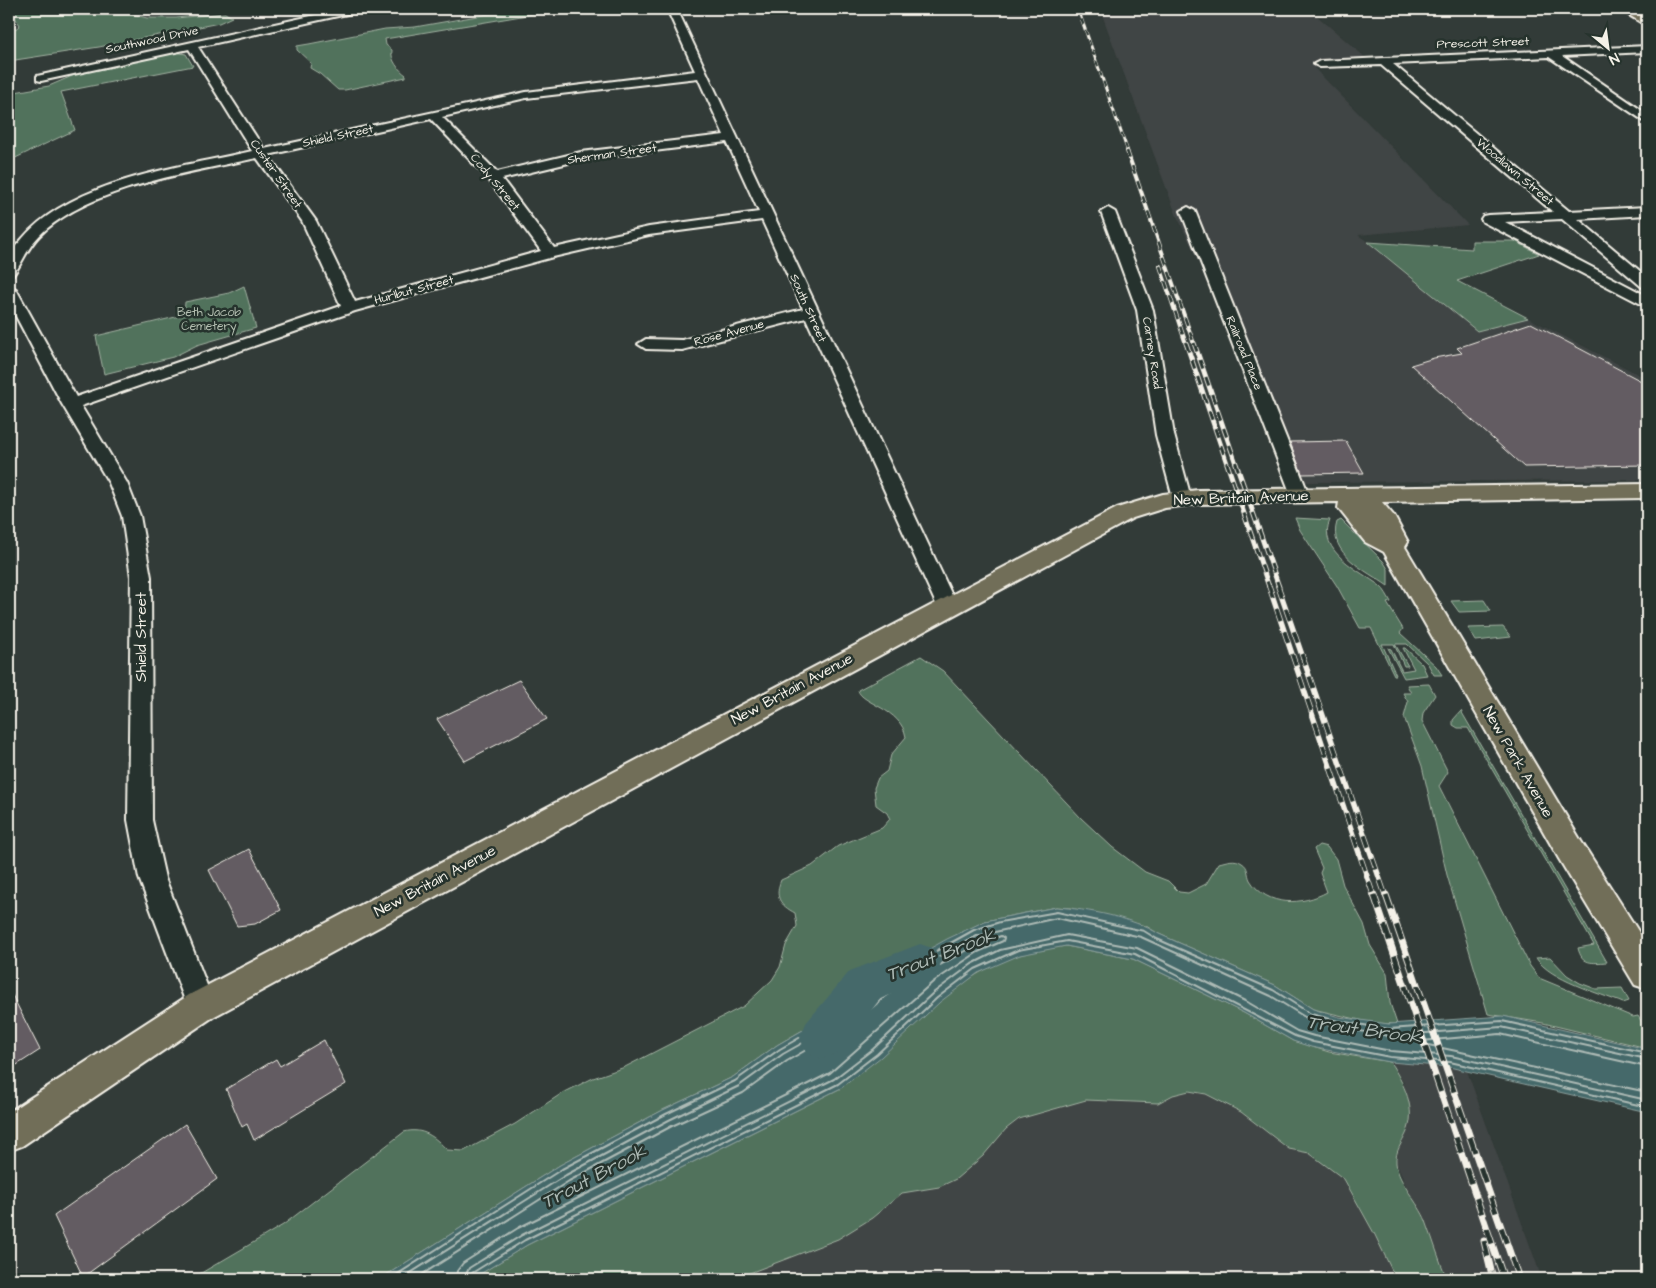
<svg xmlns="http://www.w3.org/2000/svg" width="1656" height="1288" font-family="'Architects Daughter',sans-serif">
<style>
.built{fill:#414545}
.green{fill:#51725c;stroke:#a2b2a2}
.water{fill:#45696a;stroke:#8b9f9c}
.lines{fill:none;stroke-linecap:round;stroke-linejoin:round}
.shore{stroke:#aebbb6;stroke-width:2}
.river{fill:#45696a;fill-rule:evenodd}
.building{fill:#645b62;stroke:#f4f1e8}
.minor-casing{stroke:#f4f1e8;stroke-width:4}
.major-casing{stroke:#f4f1e8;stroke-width:4}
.minor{fill:#26332d;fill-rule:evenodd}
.major{fill:#716e59;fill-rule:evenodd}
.rail-far4-casing{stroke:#f4f1e8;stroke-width:3}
.rail-far3-casing{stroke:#f4f1e8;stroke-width:4}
.rail-far2-casing{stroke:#f4f1e8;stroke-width:5}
.rail-far1-casing{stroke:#f4f1e8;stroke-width:5.5}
.rail-casing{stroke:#f4f1e8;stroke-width:7}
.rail-far4{stroke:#26332d;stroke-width:2;stroke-dasharray:5.5;stroke-linecap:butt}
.rail-far3{stroke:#26332d;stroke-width:2.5;stroke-dasharray:8;stroke-linecap:butt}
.rail-far2{stroke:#26332d;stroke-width:3;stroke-dasharray:9;stroke-linecap:butt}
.rail-far1{stroke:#26332d;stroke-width:4;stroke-dasharray:12;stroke-linecap:butt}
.rail{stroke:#26332d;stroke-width:5;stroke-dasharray:16;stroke-linecap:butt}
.labels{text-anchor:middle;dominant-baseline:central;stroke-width:5;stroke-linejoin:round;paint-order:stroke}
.far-street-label{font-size:12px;fill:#f4f1e8;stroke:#26332d}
.far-park-label{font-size:12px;fill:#b3beb0;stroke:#26332d}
.street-label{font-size:15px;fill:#f4f1e8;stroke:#26332d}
.near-water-label{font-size:19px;font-style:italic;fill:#aebbb6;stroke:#26332d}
</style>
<rect width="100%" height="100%" fill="#323b38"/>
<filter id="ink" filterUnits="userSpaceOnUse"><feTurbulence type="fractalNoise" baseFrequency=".02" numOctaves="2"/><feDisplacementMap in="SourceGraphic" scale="10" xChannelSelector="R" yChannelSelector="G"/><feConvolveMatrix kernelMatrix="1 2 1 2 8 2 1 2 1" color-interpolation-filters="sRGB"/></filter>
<g filter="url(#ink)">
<path class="built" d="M 1100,9 L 1330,9 L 1310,10 L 1373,64 L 1314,68 L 1468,225 L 1358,235 L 1388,256 L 1477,331 L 1528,318 L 1647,379 L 1647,480 L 1305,482 L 1176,214 Z
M 1390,1062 L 1449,1067 L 1467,1071 L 1542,1279 L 1447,1279 L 1425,1219 L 1413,1201 L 1396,1163 L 1399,1146 L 1407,1132 L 1404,1083 Z
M 1189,1091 L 1206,1094 L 1241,1112 L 1289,1148 L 1309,1153 L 1344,1179 L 1375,1235 L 1396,1279 L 734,1279 L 872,1218 L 902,1193 L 939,1187 L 983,1156 L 1006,1129 L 1019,1119 L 1086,1100 L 1158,1103 L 1173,1095 Z"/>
<path class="green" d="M 9,9 L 100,9 L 105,14 L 124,12 L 147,18 L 176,18 L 225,13 L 232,17 L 219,23 L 99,47 L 9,61 L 9,35 L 20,25 Z
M 517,9 L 563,9 L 385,39 L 386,45 L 392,50 C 390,60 399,70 406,75 L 406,77 L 345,90 L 338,90 L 320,74 L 310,68 L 311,63 L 297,50 L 297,46 L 309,44 L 385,29 L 415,27 Z
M 175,52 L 186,54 L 193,66 L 61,92 L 75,130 L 9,161 L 9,93 L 49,86 L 79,73 Z
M 1472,241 L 1515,241 L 1539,254 L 1457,281 L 1528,318 L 1477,331 L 1368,242 L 1472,249 Z
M 244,286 L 256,328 L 197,345 L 173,357 L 104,374 L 96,336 L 184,315 L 185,302 L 229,293 Z
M 1295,518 L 1330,520 C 1316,552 1361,571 1380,586 C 1385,590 1388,597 1391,602 L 1387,603 L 1403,629 L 1400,633 L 1436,666 L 1442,675 L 1434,675 L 1428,664 L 1407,644 L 1395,644 L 1408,666 L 1404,666 L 1394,644 L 1382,644 L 1396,675 L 1394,675 L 1371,628 L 1360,628 L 1337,586 L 1300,530 Z
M 1341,520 L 1383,561 L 1388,569 L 1388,586 C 1367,571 1327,554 1337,522 Z
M 1484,600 L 1491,611 L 1459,612 L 1451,601 Z
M 1503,627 L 1511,637 L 1476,641 L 1468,628 Z
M 1388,648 L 1391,649 L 1402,671 L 1414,669 L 1403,648 L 1405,648 L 1422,664 L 1427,675 L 1404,678 Z
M 921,656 L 943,671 L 1081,818 L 1112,847 L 1145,872 L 1168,881 L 1179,892 L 1188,893 L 1206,884 L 1219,863 C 1227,861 1235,858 1242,863 C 1249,867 1247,874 1250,880 C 1267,908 1303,905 1327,892 L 1320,873 L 1322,868 L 1314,849 L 1319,845 L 1327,847 L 1336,859 L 1343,885 L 1364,924 L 1370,945 L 1387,973 L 1390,1003 L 1397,1024 L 1373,1023 L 1313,1009 L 1275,985 L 1159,934 L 1146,926 L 1071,908 L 1056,907 L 985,921 L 908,960 L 848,1004 L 777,1045 L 733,1077 L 663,1110 L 560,1165 L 380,1279 L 191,1279 L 283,1225 L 404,1132 C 423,1127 435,1137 447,1150 L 464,1151 L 515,1124 L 561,1094 L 593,1078 L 625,1067 L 744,1006 L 772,980 L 780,967 L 786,945 L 797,926 L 795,913 C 780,905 774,897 781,880 L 812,866 L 838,846 L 882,828 L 890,819 L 887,813 L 876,805 L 874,788 L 878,778 L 887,771 L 891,755 L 906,737 C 901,708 861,704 858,690 Z
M 1429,684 L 1435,695 L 1423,713 L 1422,721 L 1448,772 L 1439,786 L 1530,966 L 1539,978 L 1633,1017 L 1638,1016 L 1647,1030 L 1647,1048 L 1543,1023 L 1488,1014 L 1447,875 L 1422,766 L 1404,717 L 1408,702 L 1403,693 L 1411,693 L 1407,685 Z
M 1461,711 L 1607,962 C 1592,963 1582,965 1578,948 L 1594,945 L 1468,728 L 1458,728 L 1453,725 L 1453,720 Z
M 1066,946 L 1133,959 L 1244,1013 L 1293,1041 L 1329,1052 L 1390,1062 C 1403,1082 1418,1110 1406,1134 C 1402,1143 1395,1151 1396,1163 C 1398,1183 1419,1203 1426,1221 C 1433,1240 1439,1260 1447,1279 L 1396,1279 L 1375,1235 L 1344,1179 L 1309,1153 L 1289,1149 L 1241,1112 L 1206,1094 L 1189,1091 L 1173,1095 L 1158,1103 L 1086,1100 L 1019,1119 L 1006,1129 L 983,1156 L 956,1179 L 939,1187 L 902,1193 L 872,1218 L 838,1239 L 734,1279 L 472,1279 L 527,1245 L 841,1088 C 895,1047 939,988 1003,961 C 1023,952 1045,949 1066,946 Z
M 1550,957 L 1567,975 L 1580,983 L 1596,989 L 1622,988 L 1629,1001 L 1623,1003 C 1599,993 1550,980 1536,958 Z"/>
<path class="water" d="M 1056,907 C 1087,909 1134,918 1159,934 L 1275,985 L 1313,1009 L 1339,1017 L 1389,1024 L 1503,1016 L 1647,1049 L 1647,1112 L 1449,1067 L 1390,1062 L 1311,1047 L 1293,1041 L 1244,1013 L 1133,959 L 1066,946 L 1020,955 L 978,973 L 940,1002 L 881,1057 L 841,1088 L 527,1245 L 472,1279 L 380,1279 L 560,1165 L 663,1110 L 733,1077 L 777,1045 L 848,1004 L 871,984 L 895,968 L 947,939 L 985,921 Z"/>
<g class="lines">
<path class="shore" d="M 1647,1067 L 1500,1034 L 1421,1041 L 1419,1043 L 1647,1092
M 390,1279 L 562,1169 L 666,1114 L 735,1081 L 780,1049 L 851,1008 L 874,988 L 898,972 L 974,930 L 1000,922 L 1057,912 L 1144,931 L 1157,939 L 1273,990 L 1311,1014 L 1338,1021 L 1389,1029 L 1502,1021 L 1647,1053
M 401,1279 L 566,1175 L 669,1120 L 739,1086 L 783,1054 L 854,1014 L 901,977 L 977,936 L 1057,918 L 1141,937 L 1271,996 L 1308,1019 L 1337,1027 L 1389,1036 L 1501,1027 L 1647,1059
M 415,1279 L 569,1181 L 672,1126 L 743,1093 L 787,1061 L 858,1020 L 882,999 L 905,984 L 980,943 L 1001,936 L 1004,938 L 1003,941 L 978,952 L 933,982 L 830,1073 L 518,1228 L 463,1263 L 457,1271 L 456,1279
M 464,1279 L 469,1268 L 522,1235 L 834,1079 L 873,1049 L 933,993 L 972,964 L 1000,950 L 1067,935 L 1137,948 L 1249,1003 L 1297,1031 L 1314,1036 L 1391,1051 L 1451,1056 L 1647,1100
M 470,1279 L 472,1273 L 525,1240 L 838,1084 L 877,1054 L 937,998 L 975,969 L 1018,950 L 1067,941 L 1135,954 L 1295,1036 L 1313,1042 L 1390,1057 L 1450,1062 L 1647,1107"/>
<path class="river" d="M 920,944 L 935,949 L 941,963 L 935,977 L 880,999 L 838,1053 L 822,1059 L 806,1053 L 800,1038 L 806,1023 L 850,971 Z"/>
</g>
<path class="building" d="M 1531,323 L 1647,384 L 1647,465 L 1524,467 L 1411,365 L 1434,358 L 1462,353 L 1457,348 Z
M 1346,441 L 1364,473 L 1302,474 L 1290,442 Z
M 519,680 L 547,719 L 465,761 L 437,719 Z
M 249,849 L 281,910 L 255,924 L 237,926 L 209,870 Z
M 9,989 L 40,1050 L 9,1070 Z
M 324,1040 L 346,1084 L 254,1140 L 247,1124 L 242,1127 L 226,1089 L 276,1059 L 280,1066 Z
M 185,1124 L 217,1179 L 83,1277 L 54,1216 Z"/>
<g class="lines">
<g class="minor-casing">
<path id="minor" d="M 343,9 L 361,9 L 356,12 L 198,47 L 264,149 L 526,92 L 695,71 L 667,9 L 677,9 L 957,606 L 954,611 L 947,613 L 940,611 L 937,606 L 806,318 L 682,350 L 646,349 L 638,344 L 646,339 L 682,340 L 803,309 L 762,220 L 649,235 L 553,257 L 355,311 L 81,406 L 127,483 L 140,516 L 151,577 L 152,820 L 165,878 L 215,1006 L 211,1015 L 201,1019 L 191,1015 L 187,1006 L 139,878 L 128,820 L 131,577 L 122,516 L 109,483 L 62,404 L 9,303 L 9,285 L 16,289 L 76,397 L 341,306 L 302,221 L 257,158 C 192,172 88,187 39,236 C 28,247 23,261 14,274 L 9,275 C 9,270 8,262 9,257 C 12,249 18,244 23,238 C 73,180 181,167 252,151 L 189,49 L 41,81 L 37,80 L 37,76 ZM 698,78 L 724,135 L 581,152 L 497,172 L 442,117 L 526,98 ZM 431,119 L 489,180 L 541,251 L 355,302 L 316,221 L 268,155 ZM 727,142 L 759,212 L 649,227 L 554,248 L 502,179 L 581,160 Z
M 1647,46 L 1647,52 L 1562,56 L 1647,114 L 1647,123 L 1549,57 L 1393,64 L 1569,211 L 1647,207 L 1647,215 L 1578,219 L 1647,277 L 1647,288 L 1642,287 L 1562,219 L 1505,222 L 1647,296 L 1647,307 L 1483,222 L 1481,219 L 1483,216 L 1488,215 L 1553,212 L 1381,65 L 1320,67 L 1314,64 L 1320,61 Z
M 1188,207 L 1195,211 L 1309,495 L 1307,499 L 1293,499 L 1291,495 L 1181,211 Z
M 1108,208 L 1115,212 L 1153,310 L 1174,435 L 1191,498 L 1189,502 L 1175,502 L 1173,498 L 1156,435 L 1137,310 L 1101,212 Z"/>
</g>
<g class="major-casing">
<path id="major" d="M 1619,9 L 1633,9 L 1647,17 L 1647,26 Z
M 1647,484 L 1647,498 L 1382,502 L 1394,516 L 1408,542 L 1405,547 L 1581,841 L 1647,945 L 1647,989 L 1635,985 L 1559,859 L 1384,552 L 1365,542 L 1338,508 L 1339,502 L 1198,504 L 1165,508 L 1133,518 L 213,1017 L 22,1146 L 9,1151 L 9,1112 L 189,995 L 1117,508 L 1163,494 L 1198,490 Z"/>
</g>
<use href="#minor" class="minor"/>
<use href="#major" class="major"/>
<g class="rail-far4-casing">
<path id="rail-far4" d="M 1078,9 L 1128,152"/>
</g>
<g class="rail-far3-casing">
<path id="rail-far3" d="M 1127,151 L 1194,344
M 1160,266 L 1186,344"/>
</g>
<g class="rail-far2-casing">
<path id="rail-far2" d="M 1186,343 L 1269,587
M 1194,343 L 1279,587"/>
</g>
<g class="rail-far1-casing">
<path id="rail-far1" d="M 1269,586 L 1374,897
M 1278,586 L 1386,897"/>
</g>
<g class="rail-casing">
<path id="rail" d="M 1374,895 L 1504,1279
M 1386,895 L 1519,1279
M 1484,1241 L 1493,1279"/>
</g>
<use href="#rail-far4" class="rail-far4"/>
<use href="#rail-far3" class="rail-far3"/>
<use href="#rail-far2" class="rail-far2"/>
<use href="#rail-far1" class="rail-far1"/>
<use href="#rail" class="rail"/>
</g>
</g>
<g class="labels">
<g class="far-street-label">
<text transform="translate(152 40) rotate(-12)">Southwood Drive</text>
<text transform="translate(1483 43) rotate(-2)">Prescott Street</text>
<text transform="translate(338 136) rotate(-12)">Shield Street</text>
<text transform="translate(612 154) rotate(-8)">Sherman Street</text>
<text transform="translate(1515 172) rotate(40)">Woodlawn Street</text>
<text transform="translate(276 174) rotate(55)">Custer Street</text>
<text transform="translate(495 182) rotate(50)">Cody Street</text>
<text transform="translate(414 290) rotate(-15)">Hurlbut Street</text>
<text transform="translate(808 308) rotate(66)">South Street</text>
<text transform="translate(729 333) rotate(-15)">Rose Avenue</text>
<text transform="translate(1152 353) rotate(81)">Carney Road</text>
<text transform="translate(1244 353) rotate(68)">Railroad Place</text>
</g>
<g class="far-park-label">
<text x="209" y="312">Beth Jacob<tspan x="209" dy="14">Cemetery</tspan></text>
</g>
<g class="street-label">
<text transform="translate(1241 498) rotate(-2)">New Britain Avenue</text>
<text transform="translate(141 637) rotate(-90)">Shield Street</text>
<text transform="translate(792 689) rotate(-28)">New Britain Avenue</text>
<text transform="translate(1518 762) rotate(60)">New Park Avenue</text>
<text transform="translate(435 881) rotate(-28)">New Britain Avenue</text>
</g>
<g class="near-water-label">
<text transform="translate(941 955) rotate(-21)">Trout Brook</text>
<text transform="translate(1364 1030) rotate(8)">Trout Brook</text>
<text transform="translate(594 1177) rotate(-28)">Trout Brook</text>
</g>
</g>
<rect width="1656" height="1288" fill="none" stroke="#26332d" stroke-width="30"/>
<rect x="15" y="15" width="1626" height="1258" fill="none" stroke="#f4f1e8" stroke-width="2" filter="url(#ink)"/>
<g transform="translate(1608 48) rotate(151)" stroke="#26332d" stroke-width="4" paint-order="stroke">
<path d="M0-4L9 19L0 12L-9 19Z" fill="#f4f1e8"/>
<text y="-8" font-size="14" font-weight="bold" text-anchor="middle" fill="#f4f1e8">N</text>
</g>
</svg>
